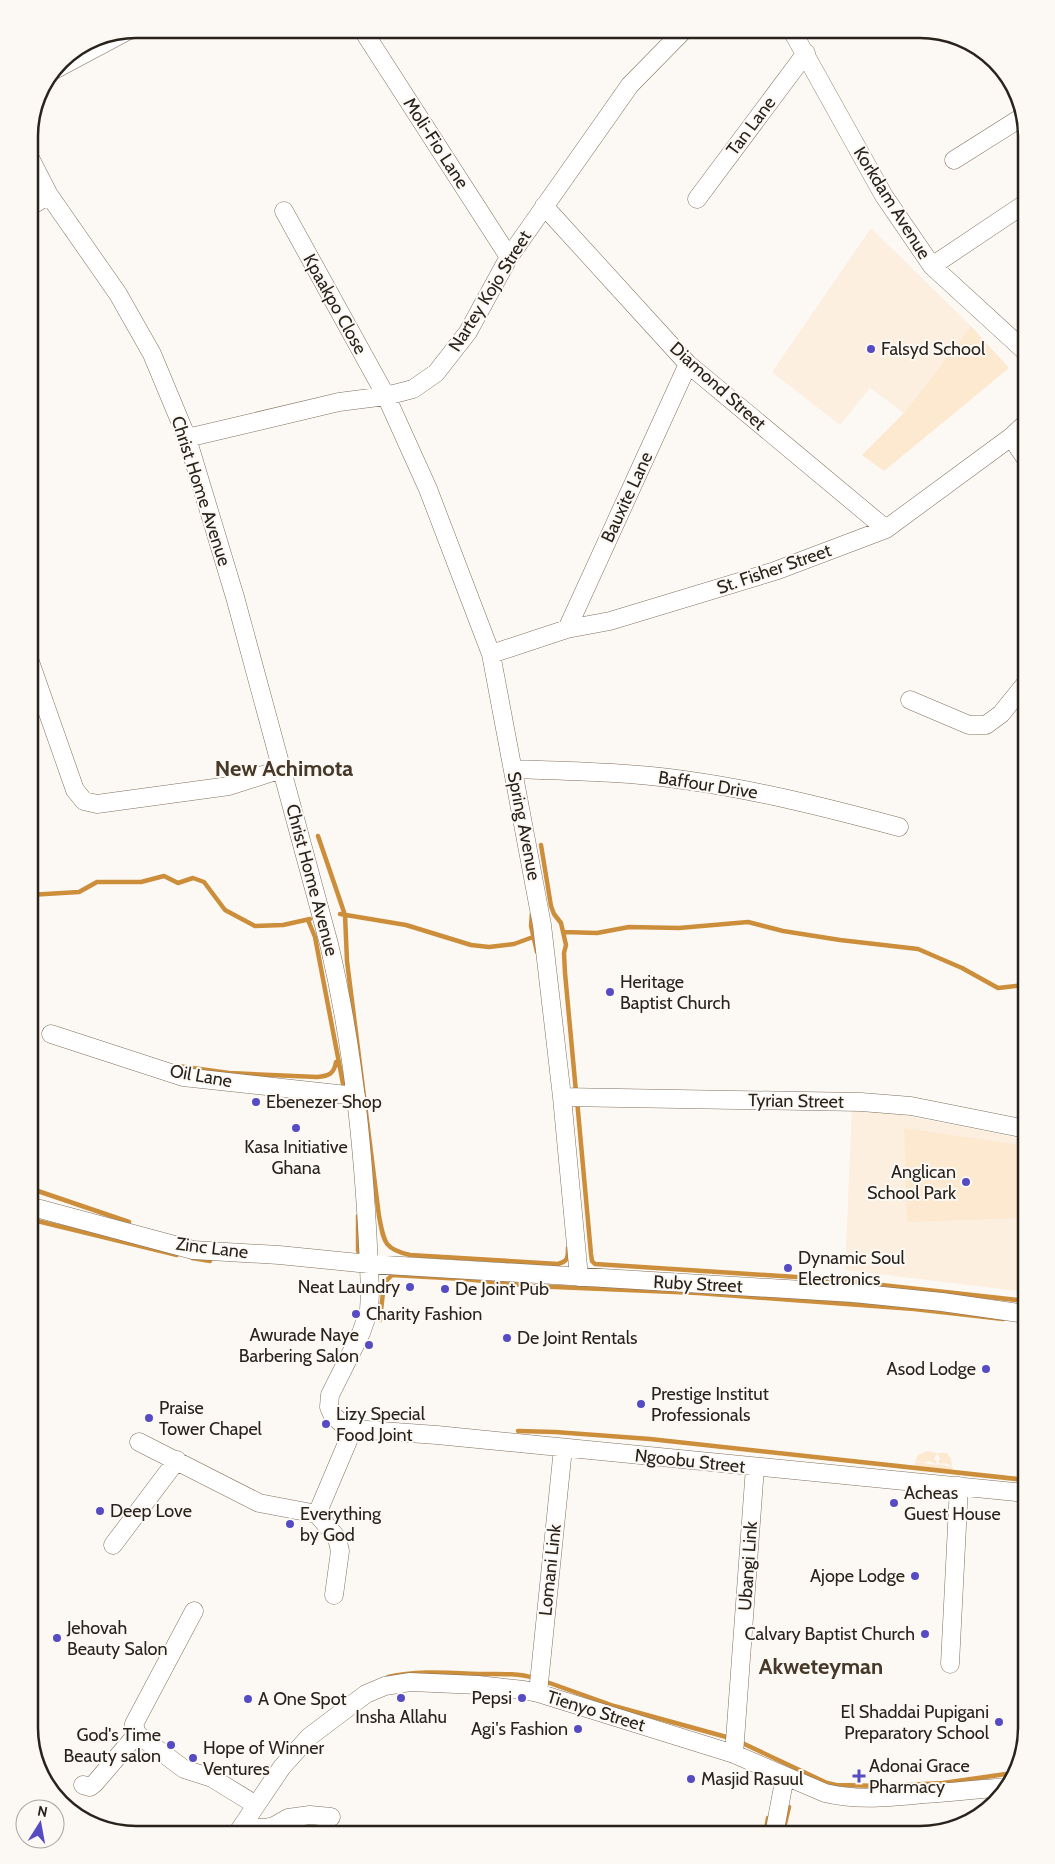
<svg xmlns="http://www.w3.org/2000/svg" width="1055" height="1864" font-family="Cabin,sans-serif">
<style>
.built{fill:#fcefdf}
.green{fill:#fde8d0}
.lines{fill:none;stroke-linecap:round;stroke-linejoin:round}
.stream{stroke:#cc8e3a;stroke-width:4.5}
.street-casing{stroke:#80715f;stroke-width:19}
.street{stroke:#fff;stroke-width:18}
.poi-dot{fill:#554bc3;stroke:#fcf9f5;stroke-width:2}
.labels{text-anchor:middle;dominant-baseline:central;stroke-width:4;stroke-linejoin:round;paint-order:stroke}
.street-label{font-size:18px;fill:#2a231c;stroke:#fcf9f5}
.poi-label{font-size:18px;fill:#2a231c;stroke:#fcf9f5;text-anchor:start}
.district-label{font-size:22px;font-weight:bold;fill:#473929;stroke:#fcf9f5}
.rim{fill:none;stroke:#2a231c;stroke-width:2.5}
</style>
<rect width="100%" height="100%" fill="#fcf9f5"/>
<path class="built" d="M 871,228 L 971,326 L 904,413 L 870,388 L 840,425 L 772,372 Z
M 852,1107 L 878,1110 L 1026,1139 L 1026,1292 L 845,1270 Z"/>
<path class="green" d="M 971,326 L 1009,368 L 884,471 L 862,455 L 904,413 Z
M 904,1128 L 1026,1146 L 1026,1218 L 907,1222 Z
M 927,1451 L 937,1453 L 947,1453 L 951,1459 L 952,1466 L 945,1463 L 941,1464 L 938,1462 L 940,1459 L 937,1453 L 934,1459 L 937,1462 L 936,1464 L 929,1461 L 923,1463 L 937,1465 L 937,1464 L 953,1467 L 952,1472 L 915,1468 L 915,1462 L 924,1462 L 915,1461 L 918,1455 Z"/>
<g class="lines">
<path class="stream" d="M 318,836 L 345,915 L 347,961 L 379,1216 C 384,1241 383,1249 410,1255 L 558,1264 C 568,1261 568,1258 568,1248
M 541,845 L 551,906 L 554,914 L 561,923 L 566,945 L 564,953 L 565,973 L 576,1092
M 29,895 L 79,892 L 97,882 L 141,882 L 164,876 L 178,883 L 193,878 L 204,882 L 225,910 L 255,926 L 283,925 L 310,919
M 532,913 L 531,926 L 537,952
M 340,914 L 406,925 L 471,945 L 489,947 L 514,944 L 533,937
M 308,920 L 315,937 L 344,1089
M 564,932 L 597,933 L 629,927 L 679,928 L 748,922 L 783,931 L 840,940 L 918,949 L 962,968 L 998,988 L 1026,985
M 178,1066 L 229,1073 L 317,1077 C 329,1076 334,1074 336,1062
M 577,1100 L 591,1254 L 592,1261 L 595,1264 L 827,1279 L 1026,1301
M 29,1188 L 129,1222
M 29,1219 L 177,1255
M 358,1251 L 358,1216
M 192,1258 L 210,1261
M 380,1320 L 384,1283 L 392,1275 L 464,1279 L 531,1286 L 698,1293 L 914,1309 L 1003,1319
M 518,1431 L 555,1432 L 650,1439 L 1026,1480
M 388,1677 C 418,1670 450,1673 481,1674 C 499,1674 517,1673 534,1678
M 544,1681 L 614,1706 L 730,1738
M 740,1742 L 827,1783 L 836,1785 L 885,1786 L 943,1783 L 1013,1773
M 784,1828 L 789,1807
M 765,1835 L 768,1818"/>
<g class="street-casing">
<path id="street" d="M 362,29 L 509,257
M 791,29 L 884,196 L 932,266 L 1026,352
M 52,71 L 129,30
M 29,156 L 49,195 L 118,294 L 152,354 L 187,438 L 235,597 L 329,944 C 356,1058 366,1176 370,1293 L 369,1310 L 361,1333 L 330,1395 L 329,1407 L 332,1414 L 340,1422 L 353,1429 L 437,1435 L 1026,1493
M 954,160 L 1022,117
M 697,199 L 806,53
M 544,206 L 688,364 L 886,529
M 29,207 L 49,195
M 284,211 L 386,396 L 428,489 L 491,654 L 542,925 L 562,1097 L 579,1277
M 932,266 L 1026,203
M 1011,437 L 1026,459
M 187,438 L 339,402 L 386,396 L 413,389 L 436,373 L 468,332 L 509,257 L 630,85 L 685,29
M 567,629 L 688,364
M 491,654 L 567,629 L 610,621 L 775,571 L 886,529 L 1011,437 L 1026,423
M 29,659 L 75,790 L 84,801 L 97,804 L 229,786 L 282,769
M 910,700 L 969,725 L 986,725 L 1001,714 L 1026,683
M 513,769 C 570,771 627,772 684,780 C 757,790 828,808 899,827
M 51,1034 L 183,1077 L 356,1096
M 562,1097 L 861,1102 L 911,1106 L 1026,1129
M 29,1208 L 40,1209 L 193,1250 L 279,1255 L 369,1264 L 853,1293 L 942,1302 L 1026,1314
M 139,1442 L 259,1503 L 317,1514
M 317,1514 L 353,1429
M 317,1514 L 337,1538 L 340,1551 L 334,1595
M 113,1545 L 177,1460
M 194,1611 L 134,1724 L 137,1734 L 184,1769 L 212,1778 L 256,1805
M 950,1664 L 959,1486
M 538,1693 L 563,1448
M 734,1754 L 755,1467
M 83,1785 L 90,1787 L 95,1783 L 137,1734
M 242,1827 L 265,1828 L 274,1826 L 288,1818 L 310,1815 L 331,1817
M 236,1835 L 282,1767 L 309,1737 L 366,1694 L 385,1686 L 410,1682 L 478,1685 L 524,1690 L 538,1693 L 734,1754 L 825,1793 C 858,1801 891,1797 924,1794 C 952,1792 981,1789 1009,1787
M 774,1835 L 785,1776"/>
</g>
<use href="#street" class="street"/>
</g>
<g class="poi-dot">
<circle cx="871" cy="349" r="5"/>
<circle cx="610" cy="992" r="5"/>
<circle cx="256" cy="1102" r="5"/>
<circle cx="296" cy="1128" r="5"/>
<circle cx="966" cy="1182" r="5"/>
<circle cx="788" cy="1268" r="5"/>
<circle cx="410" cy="1287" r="5"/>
<circle cx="445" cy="1289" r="5"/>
<circle cx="356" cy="1314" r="5"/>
<circle cx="507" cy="1338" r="5"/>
<circle cx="369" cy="1345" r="5"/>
<circle cx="986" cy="1369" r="5"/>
<circle cx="641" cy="1404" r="5"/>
<circle cx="149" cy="1418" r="5"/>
<circle cx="326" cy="1424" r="5"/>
<circle cx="894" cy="1503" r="5"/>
<circle cx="100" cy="1511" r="5"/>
<circle cx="290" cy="1524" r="5"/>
<circle cx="915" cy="1576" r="5"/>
<circle cx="925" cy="1634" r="5"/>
<circle cx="57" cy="1638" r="5"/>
<circle cx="401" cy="1698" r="5"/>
<circle cx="522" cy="1698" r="5"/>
<circle cx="248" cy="1699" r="5"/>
<circle cx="999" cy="1722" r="5"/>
<circle cx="578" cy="1729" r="5"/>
<circle cx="171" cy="1745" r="5"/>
<circle cx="193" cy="1758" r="5"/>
<path d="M856.5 1768.5h5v5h5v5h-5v5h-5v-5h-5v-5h5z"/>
<circle cx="691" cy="1779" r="5"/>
</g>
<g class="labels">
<g class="street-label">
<text transform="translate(751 126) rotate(-53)">Tan Lane</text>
<text transform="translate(436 143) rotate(57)">Moli-Fio Lane</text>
<text transform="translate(892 203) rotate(58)">Korkdam Avenue</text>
<text transform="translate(490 291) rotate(-58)">Nartey Kojo Street</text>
<text transform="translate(335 304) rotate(61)">Kpaakpo Close</text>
<text transform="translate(718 386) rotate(42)">Diamond Street</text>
<text transform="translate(201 491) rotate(72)">Christ Home Avenue</text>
<text transform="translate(627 497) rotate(-65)">Bauxite Lane</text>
<text transform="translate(774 569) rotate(-19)">St. Fisher Street</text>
<text transform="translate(708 785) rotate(9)">Baffour Drive</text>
<text transform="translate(524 826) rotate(79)">Spring Avenue</text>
<text transform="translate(312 880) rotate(75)">Christ Home Avenue</text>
<text transform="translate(201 1076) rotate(10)">Oil Lane</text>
<text transform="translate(796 1101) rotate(1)">Tyrian Street</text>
<text transform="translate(212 1248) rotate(7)">Zinc Lane</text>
<text transform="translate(698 1284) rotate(3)">Ruby Street</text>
<text transform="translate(690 1461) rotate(6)">Ngoobu Street</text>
<text transform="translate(748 1566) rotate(-86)">Ubangi Link</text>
<text transform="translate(550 1570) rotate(-84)">Lomani Link</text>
<text transform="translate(596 1711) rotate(17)">Tienyo Street</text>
</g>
<g class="poi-label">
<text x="881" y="349">Falsyd School</text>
<text x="620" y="982">Heritage<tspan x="620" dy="21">Baptist Church</tspan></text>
<text x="266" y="1102">Ebenezer Shop</text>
<text x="296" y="1147" text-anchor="middle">Kasa Initiative<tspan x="296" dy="21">Ghana</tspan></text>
<text x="956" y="1172" text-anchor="end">Anglican<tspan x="956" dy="21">School Park</tspan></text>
<text x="798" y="1258">Dynamic Soul<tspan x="798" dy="21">Electronics</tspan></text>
<text x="400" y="1287" text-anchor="end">Neat Laundry</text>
<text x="455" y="1289">De Joint Pub</text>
<text x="366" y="1314">Charity Fashion</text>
<text x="359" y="1335" text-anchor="end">Awurade Naye<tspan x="359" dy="21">Barbering Salon</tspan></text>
<text x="517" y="1338">De Joint Rentals</text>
<text x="976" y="1369" text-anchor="end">Asod Lodge</text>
<text x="651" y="1394">Prestige Institut<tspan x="651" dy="21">Professionals</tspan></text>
<text x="159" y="1408">Praise<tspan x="159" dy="21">Tower Chapel</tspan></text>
<text x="336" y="1414">Lizy Special<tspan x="336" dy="21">Food Joint</tspan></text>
<text x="904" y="1493">Acheas<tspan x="904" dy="21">Guest House</tspan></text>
<text x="110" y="1511">Deep Love</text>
<text x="300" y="1514">Everything<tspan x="300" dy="21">by God</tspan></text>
<text x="905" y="1576" text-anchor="end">Ajope Lodge</text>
<text x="67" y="1628">Jehovah<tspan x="67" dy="21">Beauty Salon</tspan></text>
<text x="915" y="1634" text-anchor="end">Calvary Baptist Church</text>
<text x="512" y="1698" text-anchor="end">Pepsi</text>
<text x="258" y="1699">A One Spot</text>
<text x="989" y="1712" text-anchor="end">El Shaddai Pupigani<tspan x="989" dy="21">Preparatory School</tspan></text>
<text x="401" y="1717" text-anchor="middle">Insha Allahu</text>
<text x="568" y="1729" text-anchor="end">Agi's Fashion</text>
<text x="161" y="1735" text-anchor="end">God's Time<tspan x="161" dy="21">Beauty salon</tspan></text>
<text x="203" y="1748">Hope of Winner<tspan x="203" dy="21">Ventures</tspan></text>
<text x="869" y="1766">Adonai Grace<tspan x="869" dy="21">Pharmacy</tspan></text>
<text x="701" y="1779">Masjid Rasuul</text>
</g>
<g class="district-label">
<text x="284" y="768">New Achimota</text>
<text x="821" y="1666">Akweteyman</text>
</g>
</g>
<path d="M0 0H1055V1864H0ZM136 38H920A98 98 0 0 1 1018 136V1728A98 98 0 0 1 920 1826H136A98 98 0 0 1 38 1728V136A98 98 0 0 1 136 38Z" fill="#fcf9f5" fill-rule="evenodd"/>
<path class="rim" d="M136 38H920A98 98 0 0 1 1018 136V1728A98 98 0 0 1 920 1826H136A98 98 0 0 1 38 1728V136A98 98 0 0 1 136 38Z"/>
<g transform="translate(40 1824) rotate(11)"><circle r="24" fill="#fcf9f5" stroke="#a8a39e"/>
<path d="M0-4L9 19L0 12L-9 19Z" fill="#554bc3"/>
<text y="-8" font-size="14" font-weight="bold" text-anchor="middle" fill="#2a231c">N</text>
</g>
</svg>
